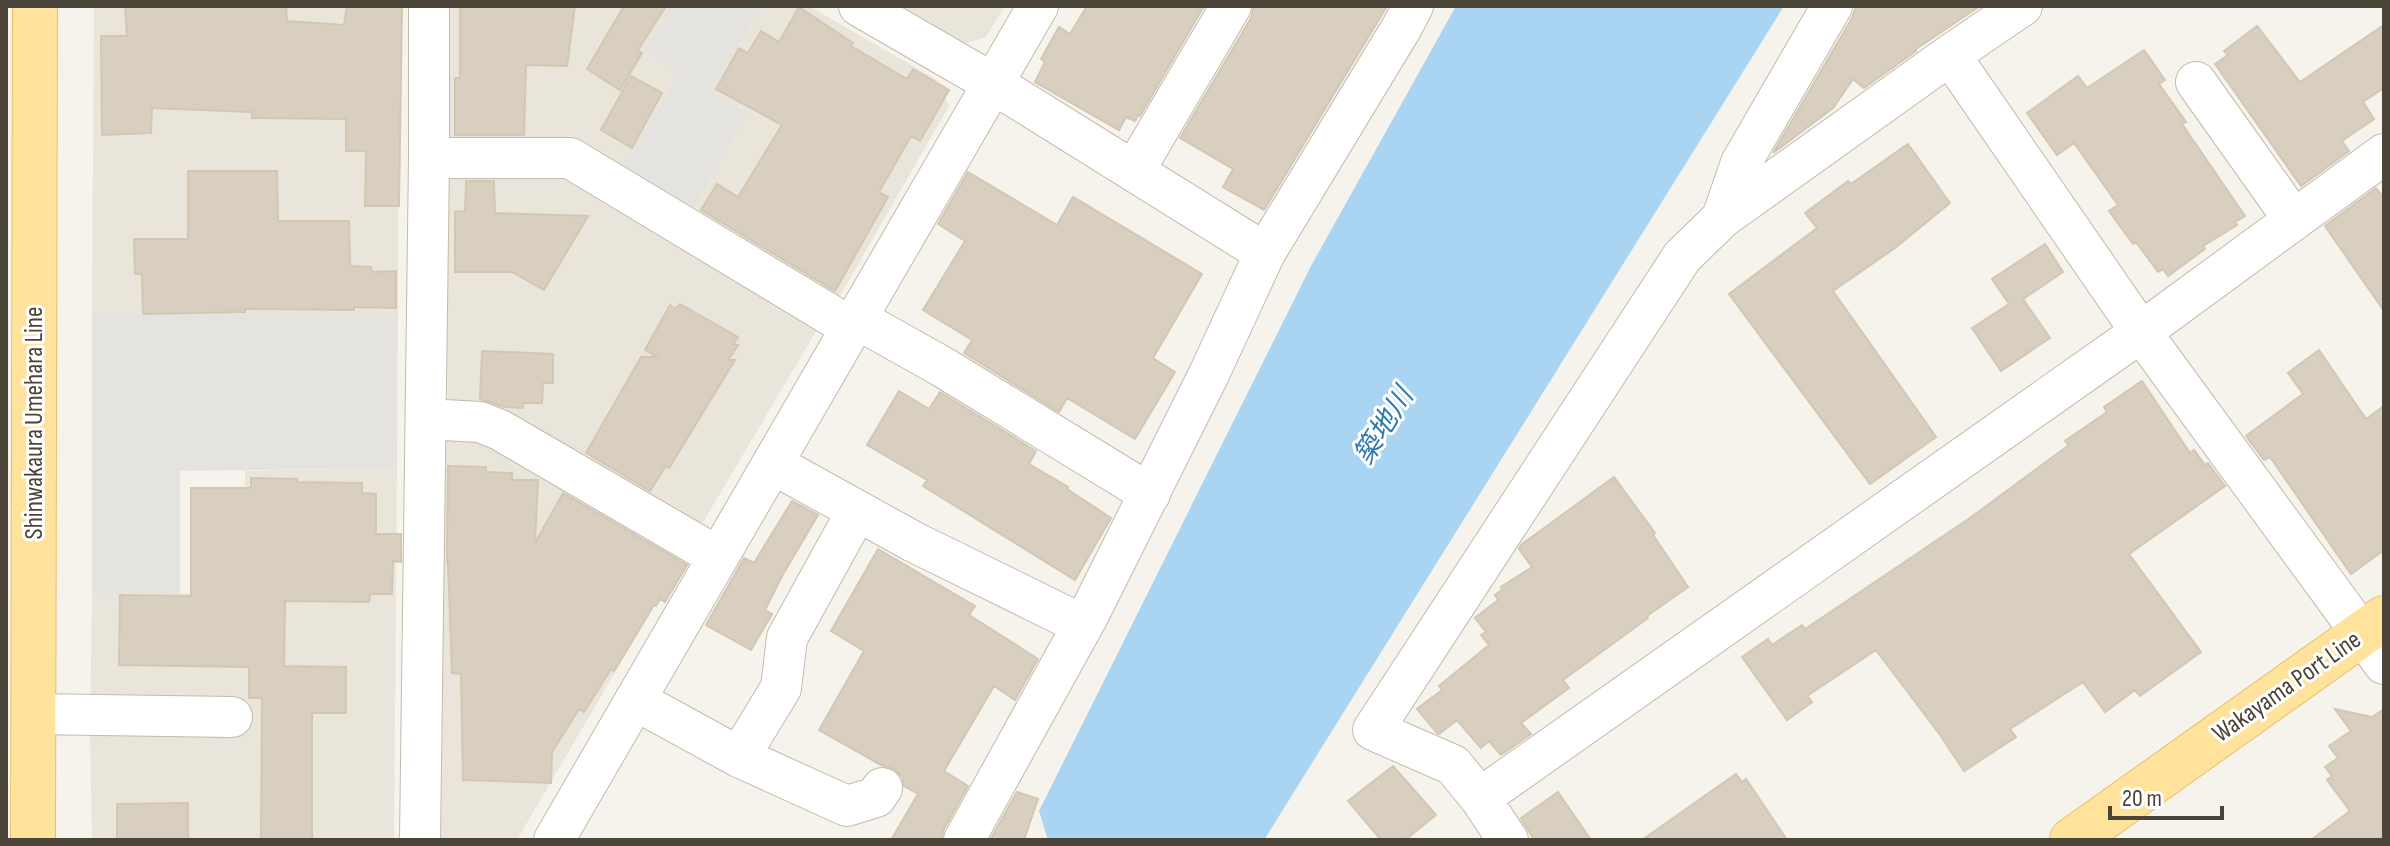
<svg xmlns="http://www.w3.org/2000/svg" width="2390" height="846" font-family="'Sofia Sans Condensed','Noto Sans JP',sans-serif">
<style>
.residential{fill:#eae5da}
.parking{fill:#e5e3e0}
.water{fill:#a9d4f2}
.building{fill:#d8cfc1;stroke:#d3c7b4;stroke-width:2}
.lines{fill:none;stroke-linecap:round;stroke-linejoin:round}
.minor-casing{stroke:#c2bbae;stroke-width:42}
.major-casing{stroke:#e6c16a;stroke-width:46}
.minor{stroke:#fff;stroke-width:40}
.major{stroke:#ffe39c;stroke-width:44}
.labels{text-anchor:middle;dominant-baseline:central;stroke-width:6;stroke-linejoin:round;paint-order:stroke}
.street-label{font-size:26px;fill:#4b4439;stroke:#fff}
.water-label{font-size:28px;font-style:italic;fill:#2e7ab2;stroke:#fff}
</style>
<rect width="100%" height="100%" fill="#f6f3ec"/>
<path class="residential" d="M 94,6 L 398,6 L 398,314 L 92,314 Z
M 445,6 L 809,6 L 937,80 L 949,106 L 836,303 L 561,143 L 447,145 Z
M 899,6 L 1005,6 L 986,37 L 963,44 Z
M 552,163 L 821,323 L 699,529 L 448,415 L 444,166 Z
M 440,431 L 493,432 L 687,549 L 517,840 L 440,840 Z
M 397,468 L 394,840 L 92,840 L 90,733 L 92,593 L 244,594 L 245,471 Z"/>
<path class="parking" d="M 671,6 L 762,6 L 711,91 L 748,113 L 690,212 L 621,171 L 680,72 L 644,50 Z
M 92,314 L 398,314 L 397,468 L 180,471 L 180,594 L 92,593 Z"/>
<path class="water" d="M 1456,6 L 1784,6 L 1264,840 L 1048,840 L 1039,811 L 1311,266 Z"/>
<path class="building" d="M 125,6 L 286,6 L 287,21 L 344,25 L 347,6 L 402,6 L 399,206 L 365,206 L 366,151 L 346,151 L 346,119 L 252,118 L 252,112 L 152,108 L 151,133 L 102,135 L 101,36 L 127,36 Z
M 460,6 L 575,6 L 567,66 L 526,65 L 524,135 L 455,135 L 455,78 L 460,78 Z
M 624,6 L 666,6 L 638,50 L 642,53 L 620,90 L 587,69 Z
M 1087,6 L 1204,6 L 1140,116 L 1138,115 L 1135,121 L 1126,117 L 1119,130 L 1035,82 L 1045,62 L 1041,59 L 1059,27 L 1070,34 Z
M 1254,6 L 1387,6 L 1264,210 L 1223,187 L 1233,169 L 1180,138 L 1251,18 Z
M 1856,6 L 1980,6 L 1916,49 L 1916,51 L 1864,88 L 1853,79 L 1833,108 L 1773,153 L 1852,18 Z
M 799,7 L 853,43 L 851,46 L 907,79 L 913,69 L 949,90 L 920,141 L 911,136 L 879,192 L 888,197 L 835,291 L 701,210 L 717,184 L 738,197 L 782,125 L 716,89 L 739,48 L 748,53 L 761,31 L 779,42 Z
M 2384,25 L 2384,88 L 2363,102 L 2374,119 L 2342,141 L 2349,151 L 2301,186 L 2215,64 L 2228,55 L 2224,51 L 2257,26 L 2300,82 Z
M 2144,50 L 2165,80 L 2159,84 L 2186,122 L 2182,124 L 2245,216 L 2235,222 L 2237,225 L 2203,246 L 2205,249 L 2168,276 L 2163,269 L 2158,272 L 2136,242 L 2133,244 L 2109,211 L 2118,205 L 2074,143 L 2057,155 L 2027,113 L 2078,76 L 2087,88 Z
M 631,76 L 662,93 L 632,148 L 601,130 Z
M 1908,144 L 1950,203 L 1895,248 L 1833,291 L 1936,437 L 1870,484 L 1729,294 L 1817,228 L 1805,213 L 1848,181 L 1851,184 Z
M 188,171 L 277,171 L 278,221 L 349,221 L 350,266 L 371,267 L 372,272 L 396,271 L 396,308 L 354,307 L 354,310 L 245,309 L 245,312 L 143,314 L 142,274 L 135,274 L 134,239 L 188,239 Z
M 968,172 L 1057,225 L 1073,197 L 1202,274 L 1153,358 L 1175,372 L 1135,439 L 1067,398 L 1059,412 L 964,353 L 972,340 L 923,310 L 965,241 L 938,224 Z
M 466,181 L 494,181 L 495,213 L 588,216 L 544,290 L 512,272 L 455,272 L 455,212 L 465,211 Z
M 2376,188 L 2384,198 L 2384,311 L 2325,226 Z
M 2045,244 L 2063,272 L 2023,299 L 2050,338 L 2001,371 L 1972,328 L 2009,304 L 1992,279 Z
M 680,304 L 738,337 L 733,344 L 738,345 L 728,360 L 735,360 L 669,468 L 666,466 L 650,491 L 586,453 L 641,357 L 657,357 L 645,350 L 670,305 L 675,309 Z
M 2319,350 L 2366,419 L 2384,406 L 2384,550 L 2351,574 L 2270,457 L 2264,460 L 2246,436 L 2303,394 L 2288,373 Z
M 482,351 L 553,354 L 553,383 L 543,383 L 542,403 L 523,403 L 523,408 L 505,407 L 480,399 Z
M 2142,381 L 2190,453 L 2194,450 L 2205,465 L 2208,463 L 2225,486 L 2129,554 L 2201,652 L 2140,696 L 2135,690 L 2105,712 L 2083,682 L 2010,729 L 2016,737 L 1964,771 L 1940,735 L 1876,650 L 1807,696 L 1812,702 L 1787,720 L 1742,657 L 1768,639 L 1772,645 L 1802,625 L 1805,629 L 1970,518 L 2069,445 L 2065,441 L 2107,412 L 2104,407 Z
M 899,391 L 929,409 L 940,392 L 1036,451 L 1029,464 L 1068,487 L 1067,489 L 1111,518 L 1075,580 L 923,486 L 927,480 L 867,445 Z
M 448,466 L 486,467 L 486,472 L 512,473 L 512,480 L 538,480 L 535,543 L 563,493 L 687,565 L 665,602 L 660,599 L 656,606 L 654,605 L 614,671 L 611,669 L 584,712 L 579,709 L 552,752 L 551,783 L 463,780 L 461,674 L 452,673 L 448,562 L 447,562 Z
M 1614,477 L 1655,533 L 1653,535 L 1688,587 L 1647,616 L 1648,618 L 1563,680 L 1569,688 L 1521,723 L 1531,734 L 1501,755 L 1489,741 L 1481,748 L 1457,720 L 1439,734 L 1437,733 L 1417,709 L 1442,690 L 1439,686 L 1489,645 L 1481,635 L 1486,632 L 1475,618 L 1498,600 L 1495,595 L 1502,590 L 1501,587 L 1532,567 L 1519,549 L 1521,545 Z
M 251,478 L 297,479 L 297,482 L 362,483 L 362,493 L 376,494 L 376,534 L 401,534 L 401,562 L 393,561 L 392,594 L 370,594 L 369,602 L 285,601 L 284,666 L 346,667 L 346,713 L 312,713 L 312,840 L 261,840 L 262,698 L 249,698 L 249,667 L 119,665 L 120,595 L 191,596 L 191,488 L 251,488 Z
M 792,501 L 818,515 L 782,576 L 765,610 L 772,614 L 751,650 L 706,625 L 744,558 L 754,563 Z
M 878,549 L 975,606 L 969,615 L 1038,659 L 1015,700 L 994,686 L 944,771 L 968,786 L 944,829 L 941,840 L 891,840 L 918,794 L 904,786 L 902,777 L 894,769 L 881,765 L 819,730 L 864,651 L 831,631 Z
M 2335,709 L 2372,717 L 2384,709 L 2384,840 L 2311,840 L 2350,811 L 2327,780 L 2332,776 L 2325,767 L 2338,758 L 2329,746 L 2351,731 Z
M 1393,766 L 1436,815 L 1405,840 L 1381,840 L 1348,801 Z
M 1736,774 L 1742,782 L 1746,779 L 1787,840 L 1642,840 Z
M 1017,792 L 1038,799 L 1024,840 L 990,840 Z
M 1558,792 L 1591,840 L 1534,840 L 1521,818 Z
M 188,803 L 188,840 L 117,840 L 117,804 Z"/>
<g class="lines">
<g class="minor-casing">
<path id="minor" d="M 859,6 L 994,84 L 1265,253 L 1402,27 L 1413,6
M 1950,55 L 2022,6
M 2196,82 L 2294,220
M 429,158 L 570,158 L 852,328
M 1134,171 L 1231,6
M 1722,218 L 1741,163 L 1832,6
M 857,319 L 941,366 L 1150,494
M 426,419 L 480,422 L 500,430 L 718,557
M 773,464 L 914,542 L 1083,625
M 635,700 L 739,757 L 781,688 L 787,638 L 857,511
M 33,714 L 232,717
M 739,757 L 847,806 L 876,797 L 882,788
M 1480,798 L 1453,765 L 1373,730 L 1682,257 L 1722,218 L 1950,55 L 2141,332 L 2384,664
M 420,840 L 429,158 L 429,6
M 554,840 L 1038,6
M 964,840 L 1088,616 L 1209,374 L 1265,253
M 1508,840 L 1480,798 L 2141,332 L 2384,154"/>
</g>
<g class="major-casing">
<path id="major" d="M 33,840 L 35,6
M 2072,840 L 2384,618"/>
</g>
<use href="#minor" class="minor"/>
<use href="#major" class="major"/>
</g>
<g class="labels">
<g class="street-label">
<text transform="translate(34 423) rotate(-90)">Shinwakaura Umehara Line</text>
<text transform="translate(2287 687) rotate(-35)">Wakayama Port Line</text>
</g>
<g class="water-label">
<text transform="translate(1384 426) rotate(-58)">築地川</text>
</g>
</g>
<rect width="2390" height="846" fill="none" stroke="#4b4439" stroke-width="16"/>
<path d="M2110 806v12h112v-12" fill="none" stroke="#4b4439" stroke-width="4"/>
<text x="2122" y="806" font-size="24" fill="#4b4439" stroke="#ffffff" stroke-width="6" paint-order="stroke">20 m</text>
</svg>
